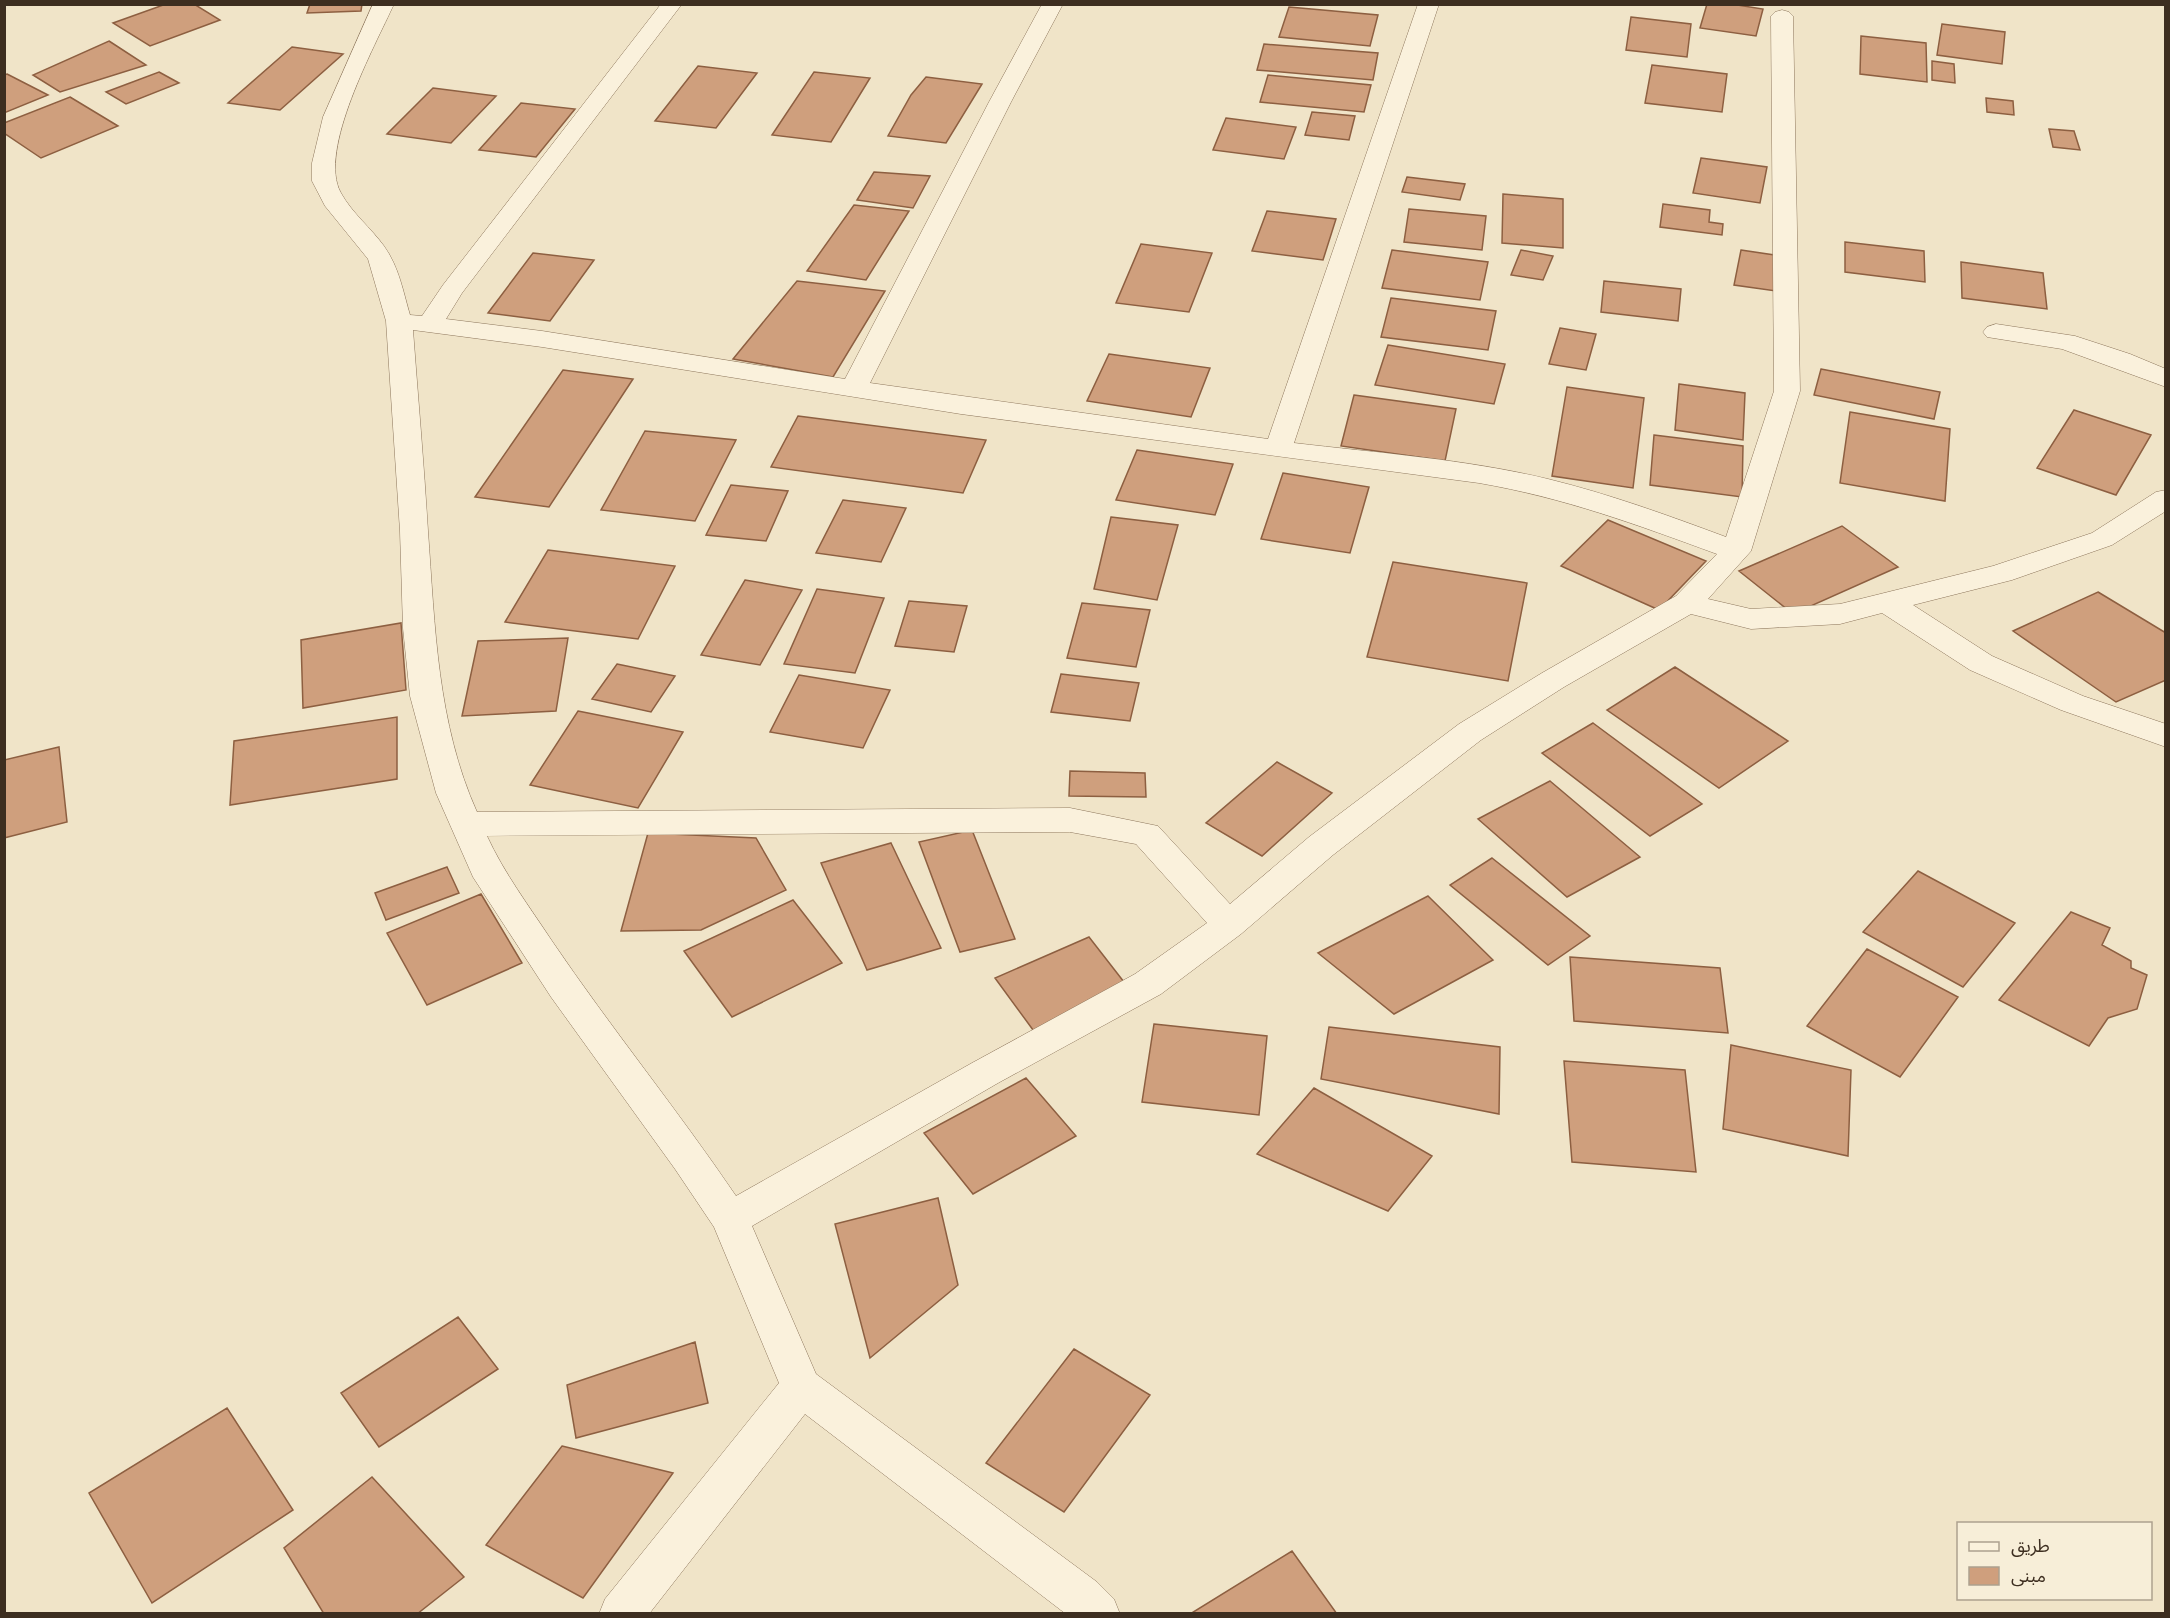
<svg xmlns="http://www.w3.org/2000/svg" width="2170" height="1618" font-family="Literata,'Noto Sans Arabic',serif">
<style>
.building{fill:#cf9f7d;stroke:#8d5f41;stroke-width:1.5}
.lines{fill:none;stroke-linecap:round;stroke-linejoin:round}
.minor-casing{stroke:#8d765c;stroke-width:1}
.minor{fill:#faf1dc;fill-rule:evenodd}
</style>
<rect width="100%" height="100%" fill="#f0e4c8"/>
<path class="building" d="M 166,4 L 194,4 L 220,20 L 150,46 L 113,23 Z
M 310,4 L 362,4 L 361,11 L 307,13 Z
M 1707,4 L 1731,4 L 1763,9 L 1756,36 L 1700,28 Z
M 1289,7 L 1378,15 L 1370,46 L 1279,37 Z
M 1631,17 L 1691,24 L 1687,57 L 1626,50 Z
M 1942,24 L 2005,32 L 2002,64 L 1937,55 Z
M 1861,36 L 1926,43 L 1927,82 L 1860,74 Z
M 109,41 L 146,65 L 60,92 L 33,75 Z
M 1264,44 L 1378,53 L 1373,80 L 1257,70 Z
M 292,47 L 343,54 L 280,110 L 228,103 Z
M 1932,61 L 1954,64 L 1955,83 L 1932,80 Z
M 1652,65 L 1727,74 L 1722,112 L 1645,103 Z
M 698,66 L 757,73 L 716,128 L 655,121 Z
M 159,72 L 179,83 L 126,104 L 106,92 Z
M 814,72 L 870,78 L 831,142 L 772,135 Z
M 7,74 L 48,95 L 4,113 L 4,75 Z
M 1268,75 L 1371,85 L 1364,112 L 1260,102 Z
M 926,77 L 982,84 L 946,143 L 888,136 L 911,95 Z
M 433,88 L 496,96 L 451,143 L 387,134 Z
M 70,97 L 118,126 L 41,158 L 4,133 L 4,123 Z
M 1986,98 L 2013,101 L 2014,115 L 1987,112 Z
M 521,103 L 575,109 L 536,157 L 479,150 Z
M 1312,112 L 1355,116 L 1349,140 L 1305,135 Z
M 1226,118 L 1296,127 L 1284,159 L 1213,150 Z
M 2049,129 L 2074,131 L 2080,150 L 2053,147 Z
M 1701,158 L 1767,167 L 1760,203 L 1693,193 Z
M 874,172 L 930,176 L 913,208 L 857,200 Z
M 1407,177 L 1465,184 L 1460,200 L 1402,192 Z
M 1503,194 L 1563,199 L 1563,248 L 1502,243 Z
M 1663,204 L 1710,210 L 1709,222 L 1723,224 L 1722,235 L 1660,227 Z
M 854,205 L 909,211 L 866,280 L 807,271 Z
M 1409,209 L 1486,216 L 1482,250 L 1404,242 Z
M 1267,211 L 1336,219 L 1323,260 L 1252,251 Z
M 1845,242 L 1924,251 L 1925,282 L 1845,272 Z
M 1141,244 L 1212,253 L 1189,312 L 1116,303 Z
M 1392,250 L 1488,262 L 1480,300 L 1382,288 Z
M 1521,250 L 1553,256 L 1543,280 L 1511,275 Z
M 1741,250 L 1781,256 L 1776,291 L 1734,285 Z
M 533,253 L 594,260 L 550,321 L 488,313 Z
M 1961,262 L 2043,273 L 2047,309 L 1962,298 Z
M 797,281 L 885,291 L 833,377 L 733,359 Z
M 1604,281 L 1681,289 L 1678,321 L 1601,312 Z
M 1391,298 L 1496,311 L 1488,350 L 1381,337 Z
M 1560,328 L 1596,334 L 1586,370 L 1549,364 Z
M 1388,345 L 1505,364 L 1494,404 L 1375,385 Z
M 1109,354 L 1210,368 L 1191,417 L 1087,401 Z
M 1821,369 L 1940,392 L 1934,419 L 1814,395 Z
M 563,370 L 633,379 L 549,507 L 475,497 Z
M 1679,384 L 1745,393 L 1743,440 L 1675,430 Z
M 1567,387 L 1644,398 L 1633,488 L 1552,476 Z
M 1354,395 L 1456,409 L 1445,461 L 1341,446 Z
M 2074,410 L 2151,435 L 2116,495 L 2037,468 Z
M 1850,412 L 1950,429 L 1945,501 L 1840,483 Z
M 798,416 L 986,440 L 963,493 L 771,467 Z
M 645,431 L 736,440 L 695,521 L 601,510 Z
M 1654,435 L 1743,446 L 1742,497 L 1650,485 Z
M 1137,450 L 1233,464 L 1215,515 L 1116,500 Z
M 1283,473 L 1369,487 L 1350,553 L 1261,539 Z
M 731,485 L 788,491 L 766,541 L 706,535 Z
M 843,500 L 906,508 L 881,562 L 816,553 Z
M 1111,517 L 1178,525 L 1157,600 L 1094,589 Z
M 1608,520 L 1706,561 L 1659,610 L 1561,566 Z
M 1842,526 L 1898,567 L 1793,614 L 1739,571 Z
M 548,550 L 675,566 L 638,639 L 505,622 Z
M 1393,562 L 1527,583 L 1508,681 L 1367,657 Z
M 745,580 L 802,590 L 760,665 L 701,655 Z
M 817,589 L 884,598 L 855,673 L 784,664 Z
M 2098,592 L 2166,633 L 2166,680 L 2116,702 L 2013,631 Z
M 909,601 L 967,606 L 954,652 L 895,646 Z
M 1082,603 L 1150,610 L 1136,667 L 1067,658 Z
M 401,623 L 406,690 L 303,708 L 301,640 Z
M 568,638 L 556,711 L 462,716 L 478,641 Z
M 617,664 L 675,676 L 651,712 L 592,699 Z
M 1675,667 L 1788,741 L 1719,788 L 1607,710 Z
M 1061,674 L 1139,683 L 1130,721 L 1051,712 Z
M 799,675 L 890,690 L 863,748 L 770,732 Z
M 578,711 L 683,732 L 638,808 L 530,785 Z
M 397,717 L 397,779 L 230,805 L 234,741 Z
M 1593,723 L 1702,804 L 1650,836 L 1542,753 Z
M 59,747 L 67,822 L 4,838 L 4,760 Z
M 1277,762 L 1332,793 L 1262,856 L 1206,823 Z
M 1070,771 L 1145,773 L 1146,797 L 1069,796 Z
M 1550,781 L 1640,857 L 1567,897 L 1478,819 Z
M 972,830 L 1015,939 L 960,952 L 919,842 Z
M 648,833 L 756,838 L 786,890 L 701,930 L 621,931 Z
M 891,843 L 941,948 L 867,970 L 821,863 Z
M 1492,858 L 1590,936 L 1548,965 L 1450,885 Z
M 447,867 L 459,893 L 386,920 L 375,893 Z
M 1918,871 L 2015,923 L 1963,987 L 1863,932 Z
M 481,894 L 522,963 L 427,1005 L 387,933 Z
M 1428,896 L 1493,960 L 1394,1014 L 1318,953 Z
M 793,900 L 842,963 L 732,1017 L 684,951 Z
M 2071,912 L 2110,928 L 2102,945 L 2131,961 L 2131,968 L 2147,975 L 2137,1009 L 2108,1018 L 2089,1046 L 1999,1000 Z
M 1089,937 L 1131,991 L 1036,1034 L 995,978 Z
M 1867,949 L 1958,997 L 1900,1077 L 1807,1026 Z
M 1570,957 L 1720,968 L 1728,1033 L 1574,1021 Z
M 1154,1024 L 1267,1036 L 1259,1115 L 1142,1102 Z
M 1329,1027 L 1500,1047 L 1499,1114 L 1321,1079 Z
M 1731,1045 L 1851,1070 L 1848,1156 L 1723,1129 Z
M 1564,1061 L 1685,1070 L 1696,1172 L 1572,1162 Z
M 1026,1078 L 1076,1136 L 973,1194 L 924,1133 Z
M 1314,1088 L 1432,1156 L 1388,1211 L 1257,1154 Z
M 938,1198 L 958,1285 L 870,1358 L 835,1224 Z
M 458,1317 L 498,1369 L 379,1447 L 341,1393 Z
M 695,1342 L 708,1403 L 576,1438 L 567,1385 Z
M 1074,1349 L 1150,1395 L 1064,1512 L 986,1463 Z
M 227,1408 L 293,1510 L 152,1603 L 89,1493 Z
M 562,1446 L 673,1473 L 583,1598 L 486,1545 Z
M 372,1477 L 464,1577 L 417,1614 L 324,1614 L 284,1548 Z
M 1292,1551 L 1337,1614 L 1190,1614 Z"/>
<g class="lines">
<g class="minor-casing">
<path id="minor" d="M 373,4 L 394,4 C 375,46 317,151 341,193 C 352,213 371,228 384,246 C 399,267 403,291 410,315 L 422,316 L 443,285 L 661,4 L 682,4 L 462,293 L 446,319 L 542,331 L 845,379 L 989,102 L 1042,4 L 1063,4 L 1011,102 L 870,383 L 1268,439 L 1418,4 L 1439,4 L 1294,443 C 1378,453 1465,459 1548,479 C 1609,494 1667,515 1726,537 L 1774,391 L 1771,16 L 1775,12 L 1782,10 L 1789,12 L 1793,16 L 1800,391 L 1751,551 L 1708,599 L 1751,609 L 1840,604 L 1993,566 L 2092,533 L 2156,492 L 2166,490 L 2166,511 L 2112,545 L 2012,580 L 1913,605 L 1992,656 L 2083,696 L 2166,724 L 2166,747 L 2061,710 L 1970,670 L 1882,613 L 1840,624 L 1751,629 L 1691,614 L 1564,687 L 1481,740 L 1333,855 L 1241,934 L 1161,994 L 998,1083 L 752,1226 L 816,1374 L 1097,1582 L 1114,1599 L 1120,1614 L 1066,1614 L 805,1414 L 649,1614 L 599,1614 L 605,1599 L 779,1383 L 714,1227 L 675,1169 L 551,997 L 473,877 L 436,793 L 410,696 L 403,628 L 400,531 L 386,321 L 368,259 L 325,206 L 312,181 L 312,163 L 323,117 ZM 413,330 L 542,347 L 961,414 L 1479,483 C 1565,498 1635,524 1717,554 L 1676,596 L 1542,673 L 1459,724 L 1309,837 L 1230,904 L 1158,826 L 1070,808 L 477,812 C 437,723 435,626 428,531 C 424,464 418,397 413,330 ZM 1070,832 L 1136,844 L 1207,923 L 1135,974 L 972,1063 L 736,1196 C 677,1109 611,1028 552,941 C 529,906 504,873 487,836 Z
M 1996,324 L 2075,336 L 2130,354 L 2166,369 L 2166,387 L 2062,349 L 1987,337 L 1983,332 L 1987,327 Z"/>
</g>
<use href="#minor" class="minor"/>
</g>
<rect width="2170" height="1618" fill="none" stroke="#3d2e20" stroke-width="12"/>
<rect x="1957" y="1522" width="195" height="78" fill="#f7eed8" stroke="#ada18e" stroke-width="1.5"/>
<rect x="1969" y="1542" width="30" height="9" fill="#faf1dc" stroke="#ada18e" stroke-width="1.5"/>
<text x="2011" y="1552" font-size="18" fill="#3d2e20">طريق</text>
<rect x="1969" y="1567" width="30" height="18" fill="#cf9f7d" stroke="#ada18e" stroke-width="1.5"/>
<text x="2011" y="1582" font-size="18" fill="#3d2e20">مبنى</text>
</svg>
